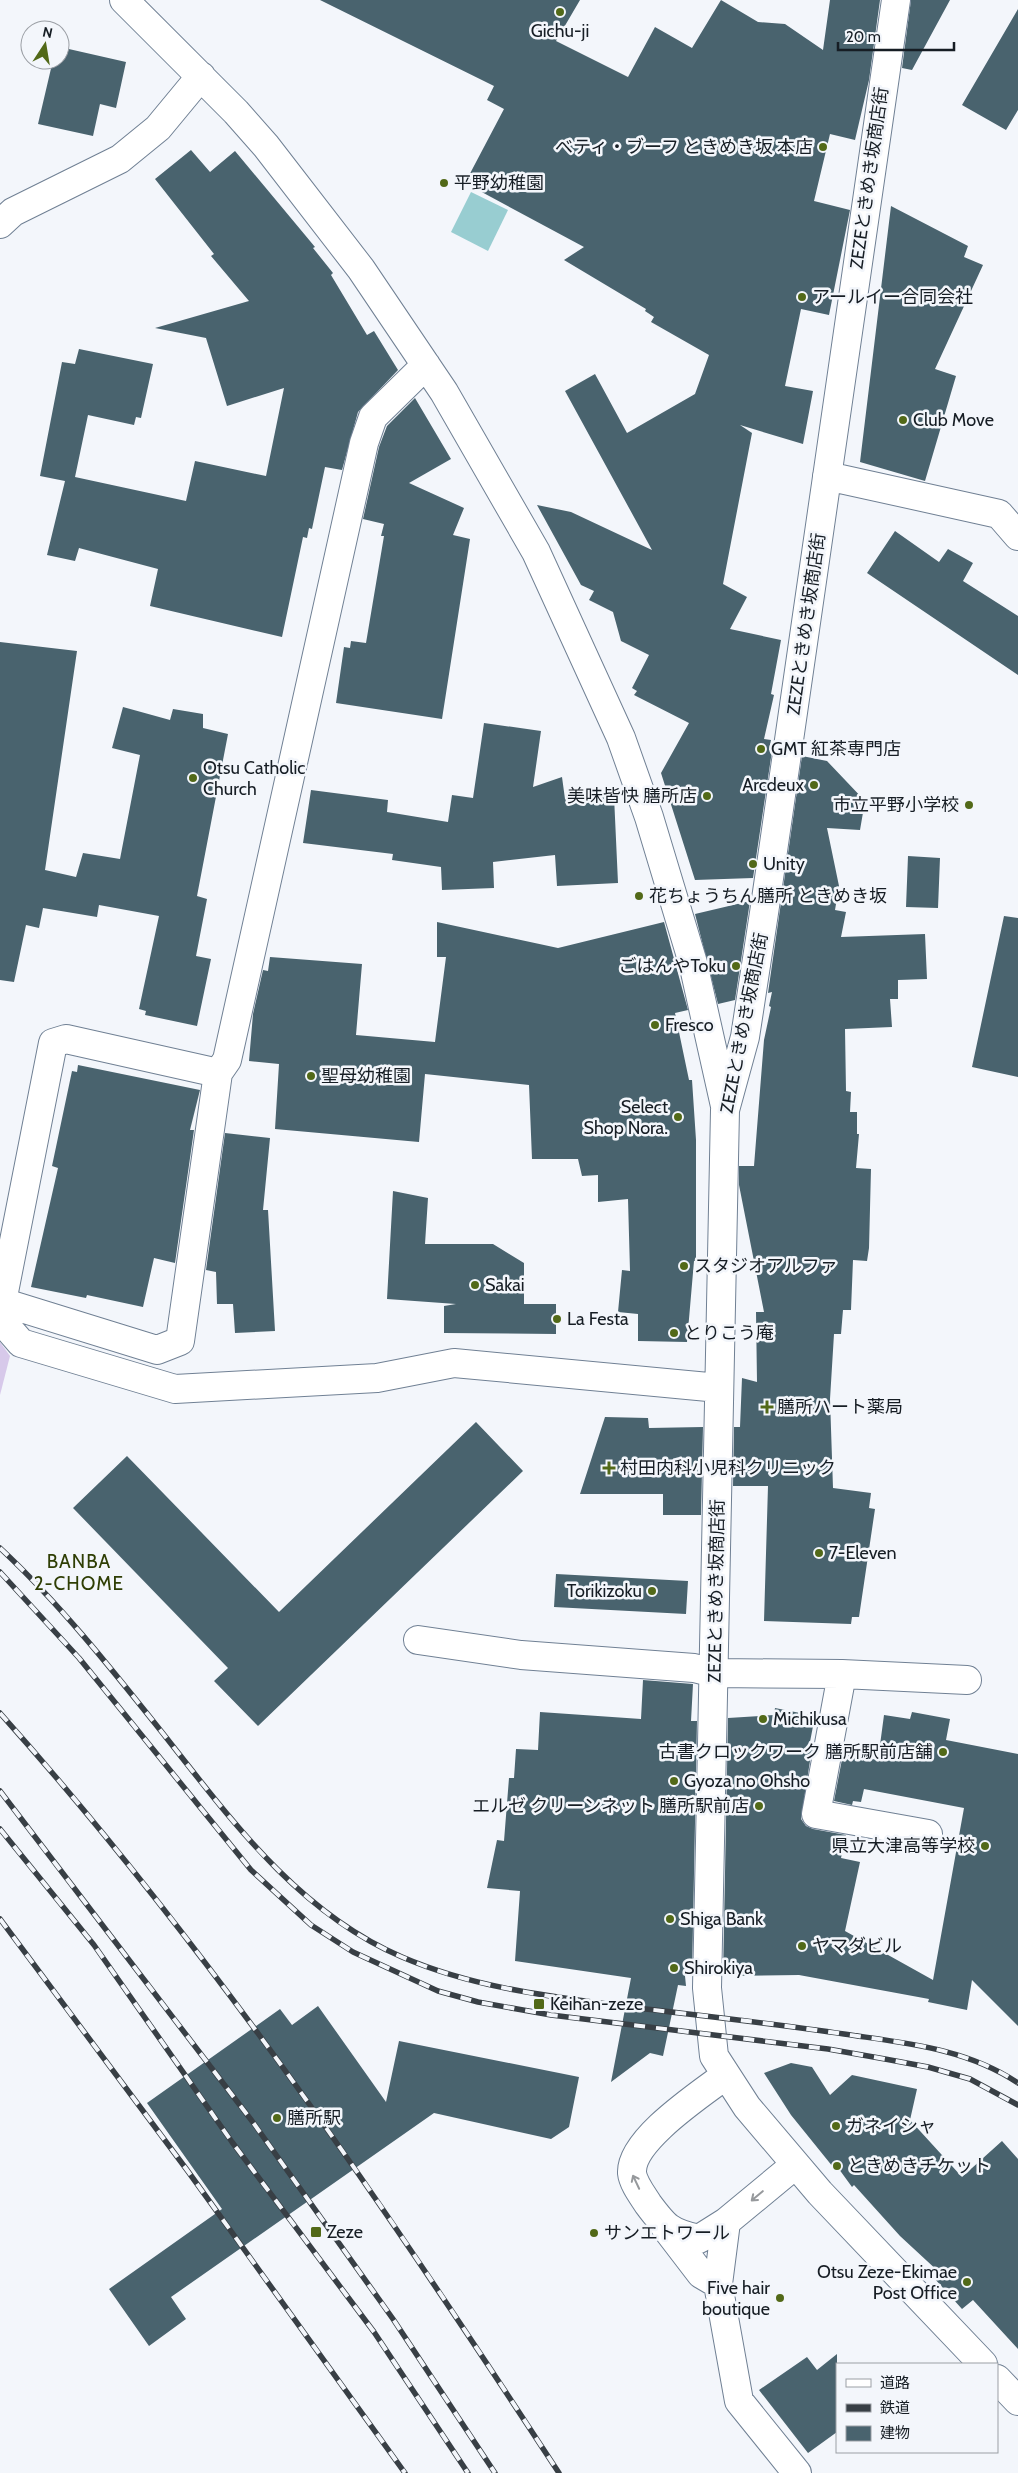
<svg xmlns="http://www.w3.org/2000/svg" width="1018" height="2473" font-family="Cabin,'Noto Sans JP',sans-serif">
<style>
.green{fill:#d7c9ea}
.water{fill:#98cdd1}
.building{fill:#49636e}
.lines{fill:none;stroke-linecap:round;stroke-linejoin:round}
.minor-casing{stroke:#708094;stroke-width:30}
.minor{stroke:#fff;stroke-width:28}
.rail-casing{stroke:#383f45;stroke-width:5.5}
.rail{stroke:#f3f6fb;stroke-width:4;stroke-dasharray:11;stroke-linecap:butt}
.oneway{stroke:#96999c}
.poi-dot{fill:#526918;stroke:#f3f6fb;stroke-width:2}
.labels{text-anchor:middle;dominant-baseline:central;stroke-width:5;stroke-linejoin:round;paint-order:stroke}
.poi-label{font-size:18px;fill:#161d24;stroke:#f3f6fb;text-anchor:start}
.street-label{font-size:18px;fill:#161d24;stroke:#f3f6fb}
.neighbourhood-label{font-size:19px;letter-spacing:1px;fill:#2f3e05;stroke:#f3f6fb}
</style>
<rect width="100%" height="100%" fill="#f3f6fb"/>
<path class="green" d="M 0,1342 L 10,1356 L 0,1395 Z"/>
<path class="water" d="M 471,192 L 508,210 L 488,251 L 451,232 Z"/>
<path class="building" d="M 320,0 L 580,0 L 556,41 L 628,77 L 655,27 L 692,48 L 721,0 L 758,22 L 785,24 L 823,50 L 830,0 L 880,0 L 869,80 L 855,140 L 830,134 L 814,201 L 850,210 L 829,315 L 801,309 L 785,386 L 813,391 L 803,444 L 740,425 L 752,433 L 723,584 L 747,597 L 730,629 L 781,640 L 771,694 L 774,695 L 764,739 L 771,740 L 769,750 L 772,751 L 753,878 L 695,880 L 661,773 L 689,723 L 634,695 L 637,691 L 632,688 L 649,655 L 621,641 L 613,612 L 589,600 L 594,591 L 581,585 L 537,505 L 571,512 L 652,550 L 565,391 L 595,374 L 627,433 L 695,394 L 709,355 L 651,322 L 654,317 L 645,311 L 646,309 L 564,260 L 584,247 L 465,183 L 504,109 L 487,100 L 494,86 Z
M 911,0 L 950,0 L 912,70 L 902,68 Z
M 1018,9 L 1018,110 L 1006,130 L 962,105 Z
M 60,47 L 126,62 L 116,108 L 100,104 L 93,136 L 38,124 L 53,60 L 60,60 Z
M 191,150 L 210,172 L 235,151 L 315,247 L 313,248 L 333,273 L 331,275 L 367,335 L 374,331 L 398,370 L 358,412 L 342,470 L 325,467 L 312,529 L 309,528 L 307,538 L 303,537 L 282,637 L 150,606 L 158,569 L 79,548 L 75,561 L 47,555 L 65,481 L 40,476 L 62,362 L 75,364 L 79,349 L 153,364 L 141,418 L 136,417 L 134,425 L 88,415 L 75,477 L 186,501 L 195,461 L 266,476 L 284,388 L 227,406 L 206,338 L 155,328 L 249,301 L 211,256 L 214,254 L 155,179 Z
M 891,206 L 968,246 L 964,257 L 983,265 L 935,369 L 956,376 L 925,481 L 860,462 Z
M 415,398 L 451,459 L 409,483 L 464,508 L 453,535 L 470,539 L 442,719 L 336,703 L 344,647 L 350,648 L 351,641 L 366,643 L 384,536 L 381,536 L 384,524 L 363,519 L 379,447 L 387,426 Z
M 895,531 L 939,562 L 948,549 L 973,563 L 963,581 L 1018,616 L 1018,675 L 867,573 Z
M 0,642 L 77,651 L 45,870 L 76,877 L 83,853 L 120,859 L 140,755 L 112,748 L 123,707 L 170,720 L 173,709 L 203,714 L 203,728 L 228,734 L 197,896 L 207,899 L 196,956 L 211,959 L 197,1026 L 145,1015 L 146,1011 L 139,1009 L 159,916 L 99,905 L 97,917 L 43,908 L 39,928 L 26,925 L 14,982 L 0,980 Z
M 484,723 L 541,731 L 533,787 L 562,777 L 565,799 L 614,796 L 618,883 L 557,886 L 555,855 L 493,862 L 494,888 L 442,890 L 441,867 L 392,860 L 393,854 L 303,843 L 311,790 L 388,800 L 387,812 L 448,822 L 452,795 L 473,798 Z
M 802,756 L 827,761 L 865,801 L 860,830 L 827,828 L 839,886 L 835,910 L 846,912 L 841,937 L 925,934 L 927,979 L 898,980 L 898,999 L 890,999 L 892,1027 L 845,1029 L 846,1091 L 851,1092 L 850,1112 L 857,1112 L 857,1134 L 859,1134 L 856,1168 L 871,1169 L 869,1248 L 867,1261 L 853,1260 L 851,1310 L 843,1310 L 841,1334 L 834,1334 L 830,1399 L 833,1488 L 871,1493 L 869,1508 L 875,1509 L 859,1617 L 852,1617 L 851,1624 L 764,1621 L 768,1486 L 733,1486 L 734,1427 L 740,1427 L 742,1378 L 757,1382 L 756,1312 L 764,1312 L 739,1185 L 739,1166 L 754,1166 L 764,1040 L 771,1007 L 769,1006 L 772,992 L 768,993 Z
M 908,856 L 940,858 L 938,908 L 906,907 Z
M 750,901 L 735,1000 L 718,1004 L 695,914 Z
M 1004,916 L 1018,918 L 1018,1077 L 972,1067 Z
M 437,922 L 558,948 L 664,922 L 688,1010 L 675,1013 L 689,1080 L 692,1080 L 696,1140 L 696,1261 L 694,1261 L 687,1342 L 638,1341 L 638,1314 L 618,1312 L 622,1270 L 630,1271 L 628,1199 L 598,1202 L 598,1175 L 582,1176 L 578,1159 L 532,1159 L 529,1085 L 425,1074 L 419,1142 L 275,1129 L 279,1064 L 249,1061 L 253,1014 L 263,970 L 268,971 L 270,957 L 362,964 L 356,1035 L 435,1042 L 446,957 L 437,957 Z
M 78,1065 L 200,1090 L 190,1130 L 194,1130 L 175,1263 L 154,1258 L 143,1307 L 87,1295 L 86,1298 L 31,1287 L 58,1168 L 52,1166 L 72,1071 L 77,1072 Z
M 225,1133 L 270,1138 L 263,1210 L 268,1210 L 275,1331 L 235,1333 L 233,1304 L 217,1304 L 216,1272 L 206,1270 Z
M 393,1191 L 428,1198 L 425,1244 L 493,1244 L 524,1263 L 524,1304 L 556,1304 L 556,1334 L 444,1333 L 444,1306 L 456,1304 L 387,1299 Z
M 605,1417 L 648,1418 L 649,1428 L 703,1427 L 701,1515 L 663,1515 L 663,1494 L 580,1494 Z
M 476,1422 L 523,1471 L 258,1726 L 214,1681 L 228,1668 L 73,1508 L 127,1456 L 279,1612 Z
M 556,1574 L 688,1581 L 686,1614 L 554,1607 Z
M 643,1680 L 693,1684 L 691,1721 L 697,1721 L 692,1976 L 685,1976 L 686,1986 L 678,1985 L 663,2056 L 650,2053 L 611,2082 L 631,1978 L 515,1961 L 520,1891 L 487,1888 L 497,1840 L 504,1841 L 509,1778 L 514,1778 L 516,1749 L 538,1750 L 540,1712 L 641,1719 Z
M 775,1708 L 815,1716 L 809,1747 L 812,1748 L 801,1819 L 806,1826 L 813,1829 L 846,1835 L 841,1858 L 860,1862 L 845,1931 L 933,1980 L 964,1808 L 864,1789 L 861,1802 L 853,1801 L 852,1805 L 834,1801 L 843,1754 L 878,1760 L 884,1715 L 910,1719 L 912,1712 L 950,1719 L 946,1740 L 1018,1754 L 1018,2026 L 972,1980 L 967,2010 L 928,2002 L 929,1999 L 799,1975 L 723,1976 L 728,1718 L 774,1715 Z
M 318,2006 L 386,2102 L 399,2041 L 579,2077 L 569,2127 L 551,2139 L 434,2113 L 171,2297 L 186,2319 L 149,2346 L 109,2289 L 222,2209 L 147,2103 L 280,2009 L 292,2025 Z
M 791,2063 L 812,2067 L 830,2095 L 852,2075 L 917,2089 L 910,2120 L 962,2177 L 1002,2141 L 1018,2159 L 1018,2349 L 973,2300 L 962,2309 L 934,2278 L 940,2273 L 900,2236 L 854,2185 L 852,2187 L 836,2165 L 833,2167 L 791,2115 L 764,2073 Z
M 837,2354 L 837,2432 L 808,2453 L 759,2390 L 807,2357 L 817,2370 Z"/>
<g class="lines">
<g class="minor-casing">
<path id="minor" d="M 124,0 L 236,112 L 266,146 L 361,269 L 444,392 L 536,552 L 621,738 L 649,817 L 693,963 L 725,1106
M 896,0 L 764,913 L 745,1037 L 725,1110 L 707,1988 L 714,2056 L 747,2107 L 820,2193 L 983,2364
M 0,224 L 13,212 L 120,159 L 158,128 L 201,76
M 827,476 L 999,514 L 1018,536
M 218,1073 L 66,1039 L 53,1043 L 2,1302 L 157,1350 L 180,1341 L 218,1073 L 227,1060 L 364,443 L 373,417 L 426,365
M 0,1302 L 2,1302 L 7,1327 L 21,1343 L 175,1389 L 377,1378 L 454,1363 L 719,1388
M 418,1640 L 521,1655 L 694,1668 L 714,1673 L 842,1674 L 967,1680
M 842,1674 L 816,1814 L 928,1834
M 726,2075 C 701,2094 630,2140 632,2173 C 633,2183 643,2196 648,2204 C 665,2227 670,2233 699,2239 L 726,2222 L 795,2165
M 726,2222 L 718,2284 L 739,2401 L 797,2473
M 665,2227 L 701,2274 L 718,2284
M 997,2379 L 1018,2401"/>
</g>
<use href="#minor" class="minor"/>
<g class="rail-casing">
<path id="rail" d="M 0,1548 C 59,1603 110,1667 161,1731 C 229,1817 297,1912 402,1957 C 472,1987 546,1996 621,2006 C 695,2015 770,2023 844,2034 C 904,2043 966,2048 1018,2083
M 0,1572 L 79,1658 L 251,1870 L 311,1925 L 353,1952 L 438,1991 L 478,2002 L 551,2015 L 828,2049 L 885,2059 L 928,2067 L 970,2079 L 1018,2105
M 0,1713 C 210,1948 387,2210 559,2473
M 0,1791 L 252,2121 L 393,2319 L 495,2473
M 0,1829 L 94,1945 L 232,2142 L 374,2332 L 468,2473
M 0,1919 L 187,2170 L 405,2473"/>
</g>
<use href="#rail" class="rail"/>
</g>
<defs><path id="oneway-shaft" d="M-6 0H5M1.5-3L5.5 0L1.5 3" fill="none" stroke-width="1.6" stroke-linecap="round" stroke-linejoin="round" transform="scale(1.25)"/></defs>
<g class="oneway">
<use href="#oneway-shaft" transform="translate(636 2182) rotate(-115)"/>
<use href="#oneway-shaft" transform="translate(757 2196) rotate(140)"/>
</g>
<g class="poi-dot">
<circle cx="560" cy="12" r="5"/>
<circle cx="823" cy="147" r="5"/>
<circle cx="444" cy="183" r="5"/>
<circle cx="802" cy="297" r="5"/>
<circle cx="903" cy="420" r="5"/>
<circle cx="761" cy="749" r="5"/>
<circle cx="193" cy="778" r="5"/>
<circle cx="814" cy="785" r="5"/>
<circle cx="707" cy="796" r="5"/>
<circle cx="969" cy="805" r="5"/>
<circle cx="753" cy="864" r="5"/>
<circle cx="639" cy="896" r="5"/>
<circle cx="736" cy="966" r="5"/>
<circle cx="655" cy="1025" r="5"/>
<circle cx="311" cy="1076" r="5"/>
<circle cx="678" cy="1117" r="5"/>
<circle cx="684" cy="1266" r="5"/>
<circle cx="475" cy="1285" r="5"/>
<circle cx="557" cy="1319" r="5"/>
<circle cx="674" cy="1333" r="5"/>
<path d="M764.5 1399.5h5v5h5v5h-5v5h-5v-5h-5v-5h5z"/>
<path d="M606.5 1460.5h5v5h5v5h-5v5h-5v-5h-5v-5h5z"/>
<circle cx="819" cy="1553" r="5"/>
<circle cx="652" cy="1591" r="5"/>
<circle cx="763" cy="1719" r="5"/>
<circle cx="943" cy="1752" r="5"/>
<circle cx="674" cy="1781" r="5"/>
<circle cx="759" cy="1806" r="5"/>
<circle cx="985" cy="1846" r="5"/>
<circle cx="670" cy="1919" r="5"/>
<circle cx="802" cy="1946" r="5"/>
<circle cx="674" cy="1968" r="5"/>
<rect x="533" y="1998" width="12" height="12" rx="2.5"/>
<circle cx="277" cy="2118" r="5"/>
<circle cx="836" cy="2126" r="5"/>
<circle cx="837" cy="2166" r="5"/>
<rect x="310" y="2226" width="12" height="12" rx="2.5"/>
<circle cx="594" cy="2233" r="5"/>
<circle cx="967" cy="2282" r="5"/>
<circle cx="780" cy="2298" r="5"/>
</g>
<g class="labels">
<g class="poi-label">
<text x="560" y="31" text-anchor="middle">Gichu-ji</text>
<text x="813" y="147" text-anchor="end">べティ・ブーフ ときめき坂 本店</text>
<text x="454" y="183">平野幼稚園</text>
<text x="812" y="297">アールイー合同会社</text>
<text x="913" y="420">Club Move</text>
<text x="771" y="749">GMT 紅茶専門店</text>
<text x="203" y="768">Otsu Catholic<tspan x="203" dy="21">Church</tspan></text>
<text x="804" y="785" text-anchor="end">Arcdeux</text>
<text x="697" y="796" text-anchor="end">美味皆快 膳所店</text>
<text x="959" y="805" text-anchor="end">市立平野小学校</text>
<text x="763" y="864">Unity</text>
<text x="649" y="896">花ちょうちん膳所 ときめき坂</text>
<text x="726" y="966" text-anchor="end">ごはんやToku</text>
<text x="665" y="1025">Fresco</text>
<text x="321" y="1076">聖母幼稚園</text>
<text x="668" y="1107" text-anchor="end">Select<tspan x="668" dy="21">Shop Nora.</tspan></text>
<text x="694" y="1266">スタジオアルファ</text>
<text x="485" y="1285">Sakai</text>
<text x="567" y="1319">La Festa</text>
<text x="684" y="1333">とりこう庵</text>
<text x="777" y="1407">膳所ハート薬局</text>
<text x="620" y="1468">村田内科小児科クリニック</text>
<text x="829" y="1553">7-Eleven</text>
<text x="642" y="1591" text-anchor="end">Torikizoku</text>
<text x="773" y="1719">Michikusa</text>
<text x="933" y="1752" text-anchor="end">古書クロックワーク 膳所駅前店舗</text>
<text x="684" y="1781">Gyoza no Ohsho</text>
<text x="749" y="1806" text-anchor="end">エルゼ クリーンネット 膳所駅前店</text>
<text x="975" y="1846" text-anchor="end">県立大津高等学校</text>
<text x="680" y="1919">Shiga Bank</text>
<text x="812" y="1946">ヤマダビル</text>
<text x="684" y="1968">Shirokiya</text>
<text x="550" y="2004">Keihan-zeze</text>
<text x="287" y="2118">膳所駅</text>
<text x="846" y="2126">ガネイシャ</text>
<text x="847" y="2166">ときめきチケット</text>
<text x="327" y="2232">Zeze</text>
<text x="604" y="2233">サンエトワール</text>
<text x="957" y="2272" text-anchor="end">Otsu Zeze-Ekimae<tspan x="957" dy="21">Post Office</tspan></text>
<text x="770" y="2288" text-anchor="end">Five hair<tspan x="770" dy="21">boutique</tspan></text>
</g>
<g class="street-label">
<text transform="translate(869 178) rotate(-82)">ZEZEときめき坂商店街</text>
<text transform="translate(806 624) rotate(-82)">ZEZEときめき坂商店街</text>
<text transform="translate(744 1023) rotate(-79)">ZEZEときめき坂商店街</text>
<text transform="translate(716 1591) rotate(-89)">ZEZEときめき坂商店街</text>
</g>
<g class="neighbourhood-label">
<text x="79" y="1561">BANBA<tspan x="79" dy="22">2-CHOME</tspan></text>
</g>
</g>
<rect x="836" y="2363" width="162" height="90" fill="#f3f6fb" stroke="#9b9fa5"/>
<rect x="846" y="2379" width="25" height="8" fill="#ffffff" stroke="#9b9fa5"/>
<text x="880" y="2388" font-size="15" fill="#161d24">道路</text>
<rect x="846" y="2404" width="25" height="8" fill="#383f45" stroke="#9b9fa5"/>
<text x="880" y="2413" font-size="15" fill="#161d24">鉄道</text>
<rect x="846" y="2426" width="25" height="15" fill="#49636e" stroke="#9b9fa5"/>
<text x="880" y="2438" font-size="15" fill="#161d24">建物</text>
<g transform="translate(45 45) rotate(12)"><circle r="24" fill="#f3f6fb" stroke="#9b9fa5"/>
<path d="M0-4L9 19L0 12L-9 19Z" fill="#526918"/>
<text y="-8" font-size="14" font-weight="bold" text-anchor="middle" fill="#161d24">N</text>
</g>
<path d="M838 42v8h116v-8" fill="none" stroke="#161d24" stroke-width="2.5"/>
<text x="846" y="42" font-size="15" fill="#161d24" stroke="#f3f6fb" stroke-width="4" paint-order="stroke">20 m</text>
</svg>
